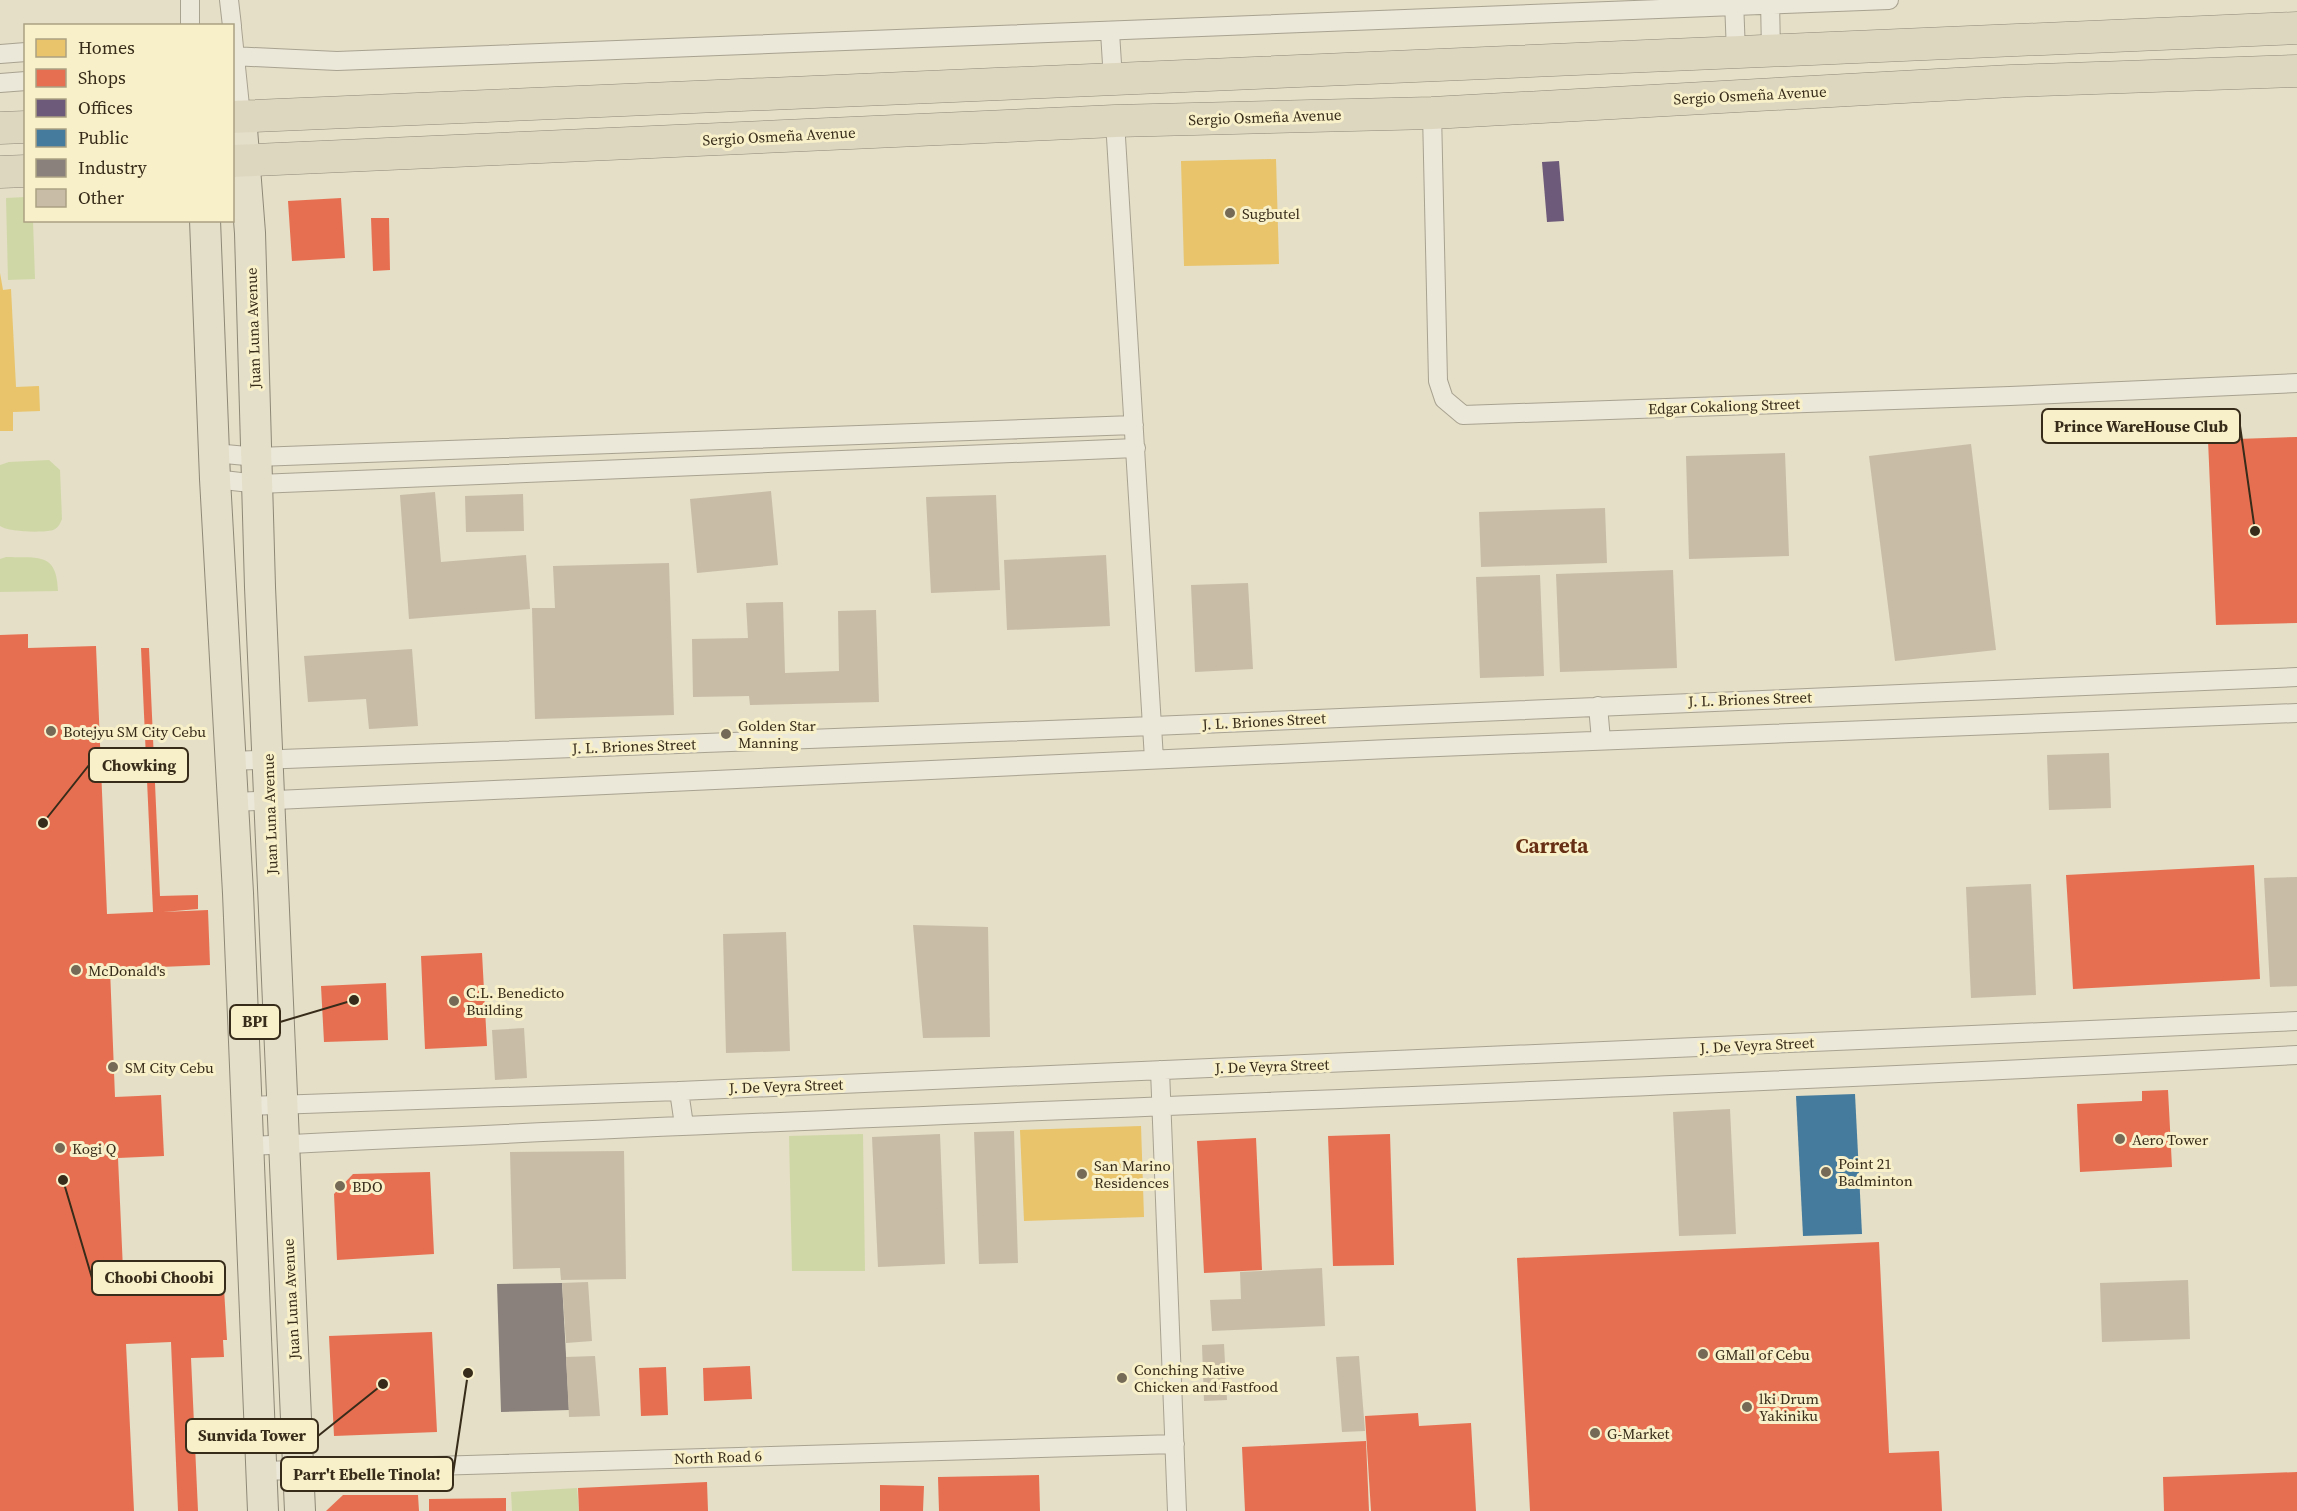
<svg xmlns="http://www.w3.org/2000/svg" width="2297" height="1511" font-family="'Source Serif 4',serif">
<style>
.green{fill:#d0d7a7}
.homes{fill:#e9c46a}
.shops{fill:#e76f51}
.offices{fill:#6d597a}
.public{fill:#457b9d}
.industry{fill:#8a817c}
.building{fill:#c8bca7}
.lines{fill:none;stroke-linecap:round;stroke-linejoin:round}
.minor-casing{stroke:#a8a291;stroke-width:20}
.primary-casing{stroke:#8e8877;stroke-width:32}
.trunk-casing{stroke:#8e8877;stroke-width:33}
.minor{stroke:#ece8d9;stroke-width:18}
.primary{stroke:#e4dfc9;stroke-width:30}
.trunk{stroke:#ded7c0;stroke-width:32}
.poi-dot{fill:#746a56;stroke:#f8f0c9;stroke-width:2}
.labels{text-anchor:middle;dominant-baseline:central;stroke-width:6;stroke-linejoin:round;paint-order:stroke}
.street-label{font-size:15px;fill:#372b19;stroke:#f8f0c9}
.poi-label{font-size:15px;fill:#372b19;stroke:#f8f0c9;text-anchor:start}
.district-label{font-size:21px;font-weight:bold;fill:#673015;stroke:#f8f0c9}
.leader{fill:none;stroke:#372b19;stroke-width:2}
.callout-dot{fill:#372b19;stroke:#f8f0c9;stroke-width:2}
.callout{fill:#f8f0c9;stroke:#372b19;stroke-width:2}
.callout-label{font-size:16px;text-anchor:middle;font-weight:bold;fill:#372b19}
</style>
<rect width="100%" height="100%" fill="#e4dfc6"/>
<path class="green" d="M 25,197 L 26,220 L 33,221 L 35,279 L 8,280 L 6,198 Z
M 49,460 L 60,470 L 62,519 C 60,524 58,528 53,530 C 43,533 8,532 0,526 L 0,465 L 9,462 Z
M 6,557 C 38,558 57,552 58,591 L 0,592 L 0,559 Z
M 863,1134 L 865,1271 L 792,1271 L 789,1136 Z
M 577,1488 L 579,1511 L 512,1511 L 511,1492 Z"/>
<path class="homes" d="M 1276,159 L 1279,264 L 1184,266 L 1181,161 Z
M 0,273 L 3,290 L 11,289 L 16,387 L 39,386 L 40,411 L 13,412 L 13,431 L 0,431 Z
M 1141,1126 L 1144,1217 L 1024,1221 L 1020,1130 Z"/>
<path class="shops" d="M 341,198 L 345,258 L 292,261 L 288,201 Z
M 371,218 L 389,218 L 390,270 L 373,271 Z
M 2297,437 L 2297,623 L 2216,625 L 2208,440 Z
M 28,634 L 28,648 L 96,646 L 107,914 L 153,912 L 141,648 L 149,648 L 160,896 L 198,895 L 198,909 L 163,912 L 208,910 L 210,965 L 110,969 L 115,1097 L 161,1095 L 164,1156 L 118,1158 L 124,1292 L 224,1288 L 227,1340 L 223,1340 L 224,1357 L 191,1358 L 198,1511 L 178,1511 L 171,1342 L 126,1344 L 134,1511 L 0,1511 L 0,635 Z
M 2254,865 L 2260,979 L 2073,989 L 2066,875 Z
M 482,953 L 487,1046 L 425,1049 L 421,956 Z
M 386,983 L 388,1040 L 324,1042 L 321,986 Z
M 2168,1090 L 2172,1167 L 2080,1172 L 2077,1104 L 2142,1101 L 2142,1091 Z
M 1390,1134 L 1394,1265 L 1333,1266 L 1328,1136 Z
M 1256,1138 L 1262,1270 L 1204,1273 L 1197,1141 Z
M 430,1172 L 434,1254 L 337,1260 L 334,1194 L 353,1174 Z
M 1879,1242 L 1889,1453 L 1939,1451 L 1942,1511 L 1530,1511 L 1517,1258 Z
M 432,1332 L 437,1432 L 334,1436 L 329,1336 Z
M 750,1366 L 752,1399 L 704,1401 L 703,1368 Z
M 666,1367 L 668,1415 L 641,1416 L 639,1368 Z
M 1418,1413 L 1419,1426 L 1471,1423 L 1476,1511 L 1371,1511 L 1365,1416 Z
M 1366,1441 L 1369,1511 L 1245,1511 L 1242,1447 Z
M 2297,1472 L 2297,1511 L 2164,1511 L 2163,1477 Z
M 1039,1475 L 1040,1511 L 939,1511 L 938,1477 Z
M 707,1482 L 708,1511 L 579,1511 L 578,1488 Z
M 880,1485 L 924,1486 L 923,1511 L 880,1511 Z
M 343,1495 L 418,1495 L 419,1511 L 326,1511 Z
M 506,1498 L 506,1511 L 429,1511 L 429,1499 Z"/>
<path class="offices" d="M 1559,161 L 1564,221 L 1547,222 L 1542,162 Z"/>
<path class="public" d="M 1855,1094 L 1862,1234 L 1803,1236 L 1796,1096 Z"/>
<path class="industry" d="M 562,1283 L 569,1410 L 501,1412 L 497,1284 Z"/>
<path class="building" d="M 1971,444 L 1996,650 L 1895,661 L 1869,456 Z
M 1785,453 L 1789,556 L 1689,559 L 1686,456 Z
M 771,491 L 778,565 L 697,573 L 690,499 Z
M 435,492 L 441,562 L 526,555 L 530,609 L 409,619 L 400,495 Z
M 523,494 L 524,531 L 466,532 L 465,496 Z
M 996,495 L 1000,590 L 931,593 L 926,497 Z
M 1605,508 L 1607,563 L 1481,567 L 1479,512 Z
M 1106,555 L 1110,626 L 1007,630 L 1004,560 Z
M 669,563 L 674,715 L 535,719 L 532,608 L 555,608 L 553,566 Z
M 1673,570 L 1677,668 L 1560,672 L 1556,574 Z
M 1540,575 L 1544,676 L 1480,678 L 1476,577 Z
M 1248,583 L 1253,669 L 1195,672 L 1191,585 Z
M 783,602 L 785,673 L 839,671 L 838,611 L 876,610 L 879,702 L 750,705 L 749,696 L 693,697 L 692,639 L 748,638 L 746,603 Z
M 412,649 L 418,726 L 369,729 L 366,699 L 308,702 L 304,656 Z
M 2109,753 L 2111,808 L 2049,810 L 2047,755 Z
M 2297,877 L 2297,986 L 2270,987 L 2264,878 Z
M 2031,884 L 2036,995 L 1971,998 L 1966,887 Z
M 913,925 L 988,927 L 990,1037 L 923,1038 Z
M 786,932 L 790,1051 L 726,1053 L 723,934 Z
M 524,1028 L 527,1078 L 495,1080 L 492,1030 Z
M 1730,1109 L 1736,1234 L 1679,1236 L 1673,1112 Z
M 1014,1131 L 1018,1263 L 979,1264 L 974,1132 Z
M 940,1134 L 945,1264 L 878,1267 L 872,1137 Z
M 624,1151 L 626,1279 L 561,1280 L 560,1268 L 513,1269 L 510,1152 Z
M 1322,1268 L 1325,1326 L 1212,1331 L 1210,1300 L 1241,1299 L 1240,1272 Z
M 2188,1280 L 2190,1339 L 2102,1342 L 2100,1283 Z
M 588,1282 L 592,1341 L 566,1343 L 562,1283 Z
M 1224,1344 L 1227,1400 L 1204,1401 L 1202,1345 Z
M 595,1356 L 600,1416 L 569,1417 L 566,1357 Z
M 1359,1356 L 1365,1431 L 1342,1432 L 1336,1357 Z"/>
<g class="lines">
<g class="minor-casing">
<path id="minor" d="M 190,0 L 190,26
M 229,0 L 232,26
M 1734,0 L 1736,53
M 1770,0 L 1771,51
M 232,28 L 241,116
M 1110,32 L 1113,80
M 0,54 L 26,52
M 232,56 L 337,61 L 1889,0
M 0,83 L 26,81
M 1432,113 L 1438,381 L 1444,399 L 1463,415 L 2010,396 L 2297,383
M 1115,121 L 1154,759
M 214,453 L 257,457 L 1134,425
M 215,479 L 258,484 L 1136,448
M 1598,706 L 1601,740
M 231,761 L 1153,726 L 2297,677
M 233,802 L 1389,749 L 2297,713
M 1160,1070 L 1177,1511
M 679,1091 L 684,1125
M 246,1106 L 679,1091 L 2297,1021
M 248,1146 C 931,1112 1614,1092 2297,1055
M 261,1471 L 1175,1444"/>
</g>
<g class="primary-casing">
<path id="primary" d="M 241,116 L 250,233 L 260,587 L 300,1511
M 205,220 L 215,479 L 238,893 L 263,1511"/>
</g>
<g class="trunk-casing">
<path id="trunk" d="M 232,117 L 2297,28
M 0,128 L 26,127
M 232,161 L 1115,121 L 1432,113 L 2011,81 L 2297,71
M 0,172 L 26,171"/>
</g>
<use href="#minor" class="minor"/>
<use href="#primary" class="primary"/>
<use href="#trunk" class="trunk"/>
</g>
<g class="poi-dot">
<circle cx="1230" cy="213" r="6"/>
<circle cx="51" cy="731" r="6"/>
<circle cx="726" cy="734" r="6"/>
<circle cx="76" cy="970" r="6"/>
<circle cx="454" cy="1001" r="6"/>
<circle cx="113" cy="1067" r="6"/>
<circle cx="2120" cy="1139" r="6"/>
<circle cx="60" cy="1148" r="6"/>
<circle cx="1826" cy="1172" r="6"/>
<circle cx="1082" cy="1174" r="6"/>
<circle cx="340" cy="1186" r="6"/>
<circle cx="1703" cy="1354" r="6"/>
<circle cx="1122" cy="1378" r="6"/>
<circle cx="1747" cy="1407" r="6"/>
<circle cx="1595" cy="1433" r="6"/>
</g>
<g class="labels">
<g class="street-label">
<text transform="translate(1750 95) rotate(-3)">Sergio Osmeña Avenue</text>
<text transform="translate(1265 117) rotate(-2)">Sergio Osmeña Avenue</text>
<text transform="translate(779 136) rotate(-3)">Sergio Osmeña Avenue</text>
<text transform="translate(253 328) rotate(-92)">Juan Luna Avenue</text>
<text transform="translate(1724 406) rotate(-2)">Edgar Cokaliong Street</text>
<text transform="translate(1750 699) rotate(-2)">J. L. Briones Street</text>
<text transform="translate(1264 721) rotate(-3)">J. L. Briones Street</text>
<text transform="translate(634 746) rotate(-2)">J. L. Briones Street</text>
<text transform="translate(270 814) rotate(-92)">Juan Luna Avenue</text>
<text transform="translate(1757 1045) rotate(-3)">J. De Veyra Street</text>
<text transform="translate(1272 1066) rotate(-2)">J. De Veyra Street</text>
<text transform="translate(786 1086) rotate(-2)">J. De Veyra Street</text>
<text transform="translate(291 1299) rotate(-93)">Juan Luna Avenue</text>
<text transform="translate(718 1457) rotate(-2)">North Road 6</text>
</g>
<g class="poi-label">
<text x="1242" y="213">Sugbutel</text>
<text x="738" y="725">Golden Star<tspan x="738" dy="17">Manning</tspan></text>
<text x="63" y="731">Botejyu SM City Cebu</text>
<text x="88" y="970">McDonald's</text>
<text x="466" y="992">C.L. Benedicto<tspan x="466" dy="17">Building</tspan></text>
<text x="125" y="1067">SM City Cebu</text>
<text x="2132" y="1139">Aero Tower</text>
<text x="72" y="1148">Kogi Q</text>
<text x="1838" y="1163">Point 21<tspan x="1838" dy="17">Badminton</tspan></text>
<text x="1094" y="1165">San Marino<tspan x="1094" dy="17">Residences</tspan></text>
<text x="352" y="1186">BDO</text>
<text x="1715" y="1354">GMall of Cebu</text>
<text x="1134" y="1369">Conching Native<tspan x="1134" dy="17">Chicken and Fastfood</tspan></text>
<text x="1759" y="1398">lki Drum<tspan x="1759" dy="17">Yakiniku</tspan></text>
<text x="1607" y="1433">G-Market</text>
</g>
<g class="district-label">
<text x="1552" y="845">Carreta</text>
</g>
</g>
<path class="leader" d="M2255 531L2240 426M43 823L89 765M354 1000L280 1022M63 1180L92 1278M383 1384L318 1436M468 1373L453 1474"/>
<g class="callout-dot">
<circle cx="2255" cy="531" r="6"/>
<circle cx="43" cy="823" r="6"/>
<circle cx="354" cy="1000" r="6"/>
<circle cx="63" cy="1180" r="6"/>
<circle cx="383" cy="1384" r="6"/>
<circle cx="468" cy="1373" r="6"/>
</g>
<g class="callout">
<rect x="2042" y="409" width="198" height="34" rx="6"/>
<rect x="89" y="748" width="99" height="34" rx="6"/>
<rect x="230" y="1005" width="50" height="34" rx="6"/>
<rect x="92" y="1261" width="133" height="34" rx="6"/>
<rect x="186" y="1419" width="132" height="34" rx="6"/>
<rect x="281" y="1457" width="172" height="34" rx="6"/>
</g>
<g class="callout-label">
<text x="2141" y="432">Prince WareHouse Club</text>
<text x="139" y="771">Chowking</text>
<text x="255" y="1027">BPI</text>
<text x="159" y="1283">Choobi Choobi</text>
<text x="252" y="1441">Sunvida Tower</text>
<text x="367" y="1480">Parr't Ebelle Tinola!</text>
</g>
<rect x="24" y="24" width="210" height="198" fill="#f8f0c9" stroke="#aba183" stroke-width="1.5"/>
<rect x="36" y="39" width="30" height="18" fill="#e9c46a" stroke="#aba183" stroke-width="1.5"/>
<text x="78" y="54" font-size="18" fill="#372b19">Homes</text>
<rect x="36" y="69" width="30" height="18" fill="#e76f51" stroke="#aba183" stroke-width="1.5"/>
<text x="78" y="84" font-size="18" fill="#372b19">Shops</text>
<rect x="36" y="99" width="30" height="18" fill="#6d597a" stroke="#aba183" stroke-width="1.5"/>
<text x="78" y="114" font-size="18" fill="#372b19">Offices</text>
<rect x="36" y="129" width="30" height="18" fill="#457b9d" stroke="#aba183" stroke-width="1.5"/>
<text x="78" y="144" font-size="18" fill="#372b19">Public</text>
<rect x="36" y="159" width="30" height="18" fill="#8a817c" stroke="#aba183" stroke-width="1.5"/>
<text x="78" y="174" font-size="18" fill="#372b19">Industry</text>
<rect x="36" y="189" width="30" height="18" fill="#c8bca7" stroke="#aba183" stroke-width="1.5"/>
<text x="78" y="204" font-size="18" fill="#372b19">Other</text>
</svg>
